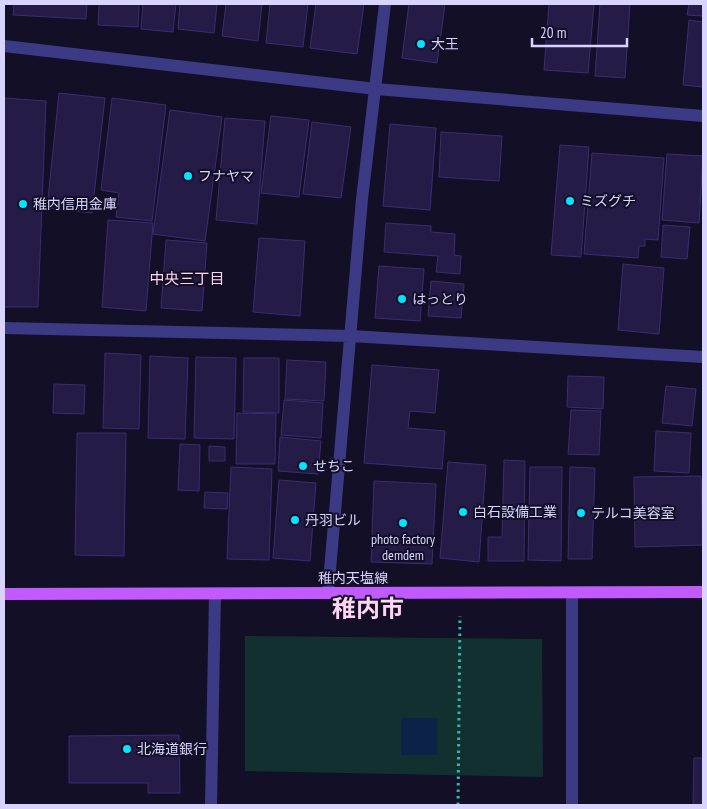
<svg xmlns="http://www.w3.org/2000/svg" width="707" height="809" font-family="'PT Sans Narrow','Noto Sans JP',sans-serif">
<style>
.green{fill:#12302f}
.water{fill:#0c2248}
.building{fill:#241b47;stroke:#3b2d73}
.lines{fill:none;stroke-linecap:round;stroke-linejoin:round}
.path{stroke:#2fb8b0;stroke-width:3;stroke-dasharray:2.5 4;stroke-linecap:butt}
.lane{stroke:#3d3a85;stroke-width:12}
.street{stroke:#3d3a85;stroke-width:12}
.primary{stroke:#c25bff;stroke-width:12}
.poi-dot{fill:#00e5ff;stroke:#130f26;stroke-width:2}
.labels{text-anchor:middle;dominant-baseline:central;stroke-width:4;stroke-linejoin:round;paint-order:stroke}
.poi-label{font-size:14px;fill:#d9d4ff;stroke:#130f26;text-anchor:start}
.street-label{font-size:14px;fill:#d9d4ff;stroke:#130f26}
.neighbourhood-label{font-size:15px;fill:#ffd6f0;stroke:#130f26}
.town-label{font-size:24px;font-weight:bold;fill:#ffd6f0;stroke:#130f26}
</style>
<rect width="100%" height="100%" fill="#130f26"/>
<path class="green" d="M 245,636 L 542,639 L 543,777 L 245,771 Z"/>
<path class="water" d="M 401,718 L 437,718 L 437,755 L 401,755 Z"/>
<path class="building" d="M 14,4 L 87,4 L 86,19 L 13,15 Z
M 99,4 L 139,4 L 138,27 L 98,25 Z
M 143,4 L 176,4 L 173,32 L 141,29 Z
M 180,4 L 217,4 L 214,33 L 178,29 Z
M 226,4 L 262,4 L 258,41 L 222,36 Z
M 270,4 L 308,4 L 303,47 L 266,43 Z
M 316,4 L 364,4 L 357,54 L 310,48 Z
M 409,4 L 445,4 L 437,63 L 402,58 Z
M 549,4 L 594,4 L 588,73 L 544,70 Z
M 600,4 L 630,4 L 625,78 L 595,76 Z
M 689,4 L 703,4 L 703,16 L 687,15 Z
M 689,20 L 703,22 L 703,87 L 683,85 Z
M 59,93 L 105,98 L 92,213 L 47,208 Z
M 4,98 L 46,101 L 38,307 L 4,307 Z
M 112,98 L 166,105 L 152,221 L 116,217 L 119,193 L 101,190 Z
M 170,110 L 222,117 L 205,241 L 153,234 Z
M 271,116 L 309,120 L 299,197 L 261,193 Z
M 225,118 L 265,121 L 257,224 L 216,220 Z
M 312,122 L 351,127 L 341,198 L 303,194 Z
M 390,124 L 436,128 L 430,210 L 383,206 Z
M 441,132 L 502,136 L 499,181 L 439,177 Z
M 560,145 L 589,147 L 581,257 L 551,255 Z
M 592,153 L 664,158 L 658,240 L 645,239 L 645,246 L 639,246 L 638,258 L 584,254 Z
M 667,154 L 703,156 L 699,223 L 662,220 Z
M 108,220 L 153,223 L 146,311 L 102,307 Z
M 386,223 L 431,226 L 431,232 L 455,234 L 454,255 L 461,256 L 460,274 L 436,272 L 438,256 L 384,252 Z
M 663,225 L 690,227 L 687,259 L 661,257 Z
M 259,238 L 305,241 L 300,316 L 253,312 Z
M 166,240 L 207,243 L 202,311 L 161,308 Z
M 623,264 L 664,268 L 659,334 L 618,330 Z
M 379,266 L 424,269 L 420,321 L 375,318 Z
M 431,281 L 464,284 L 461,318 L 428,316 Z
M 105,353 L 141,355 L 139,429 L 103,428 Z
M 150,356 L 188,358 L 185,439 L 148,438 Z
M 196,357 L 236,358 L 234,439 L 194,438 Z
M 244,358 L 279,358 L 279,413 L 243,412 Z
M 287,360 L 326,362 L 324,401 L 285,399 Z
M 372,365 L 439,370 L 435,413 L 410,411 L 408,428 L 445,431 L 442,469 L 364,463 Z
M 568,376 L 604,377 L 603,409 L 567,407 Z
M 54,384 L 85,385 L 84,414 L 53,413 Z
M 666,386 L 696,389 L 692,426 L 662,423 Z
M 284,400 L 323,403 L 321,438 L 281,435 Z
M 571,410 L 601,411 L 599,455 L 568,454 Z
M 237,413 L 276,414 L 275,464 L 236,464 Z
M 656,431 L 691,433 L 689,473 L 654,471 Z
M 77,433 L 126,433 L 124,556 L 75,555 Z
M 280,437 L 321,441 L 318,474 L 278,471 Z
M 180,444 L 200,445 L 199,491 L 178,490 Z
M 209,446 L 225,447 L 225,461 L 209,461 Z
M 504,460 L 525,461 L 524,561 L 488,561 L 488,537 L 502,537 Z
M 448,462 L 486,465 L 479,562 L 440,558 Z
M 231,467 L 272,469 L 269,560 L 227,559 Z
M 530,467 L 562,467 L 561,561 L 528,560 Z
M 570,467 L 595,468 L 592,559 L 568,559 Z
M 701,476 L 703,545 L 635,547 L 634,477 Z
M 279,480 L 316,483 L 310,561 L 273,558 Z
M 374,481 L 436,484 L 432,564 L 371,562 Z
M 205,492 L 228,493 L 227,509 L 204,508 Z
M 179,735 L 180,793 L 148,793 L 148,783 L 69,783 L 69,736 Z
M 694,758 L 703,758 L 703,805 L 693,805 Z"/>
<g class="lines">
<path class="path" d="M 458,805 L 460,616"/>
<path class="lane" d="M 572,593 L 572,805"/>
<path class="street" d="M 4,46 L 376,89 L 703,116
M 4,328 L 351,336 L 703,357
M 328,593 L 362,199 L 385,4
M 211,805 L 215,594"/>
<path class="primary" d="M 4,594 L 703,592"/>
</g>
<g class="poi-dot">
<circle cx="421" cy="44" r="5"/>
<circle cx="188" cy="176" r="5"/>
<circle cx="570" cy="201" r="5"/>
<circle cx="23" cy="204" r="5"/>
<circle cx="402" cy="299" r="5"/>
<circle cx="303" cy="466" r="5"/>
<circle cx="463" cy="512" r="5"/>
<circle cx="581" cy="513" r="5"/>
<circle cx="295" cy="520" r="5"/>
<circle cx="403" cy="523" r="5"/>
<circle cx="127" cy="749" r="5"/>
</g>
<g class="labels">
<g class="poi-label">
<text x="431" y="44">大王</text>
<text x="198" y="176">フナヤマ</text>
<text x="580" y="201">ミズグチ</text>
<text x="33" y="204">稚内信用金庫</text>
<text x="412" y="299">はっとり</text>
<text x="313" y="466">せちこ</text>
<text x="473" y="512">白石設備工業</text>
<text x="591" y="513">テルコ美容室</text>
<text x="305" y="520">丹羽ビル</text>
<text x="403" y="539" text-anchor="middle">photo factory<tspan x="403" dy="16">demdem</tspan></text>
<text x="137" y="749">北海道銀行</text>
</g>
<g class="street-label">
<text x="353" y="578">稚内天塩線</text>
</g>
<g class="neighbourhood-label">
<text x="187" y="278">中央三丁目</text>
</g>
<g class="town-label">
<text x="368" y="608">稚内市</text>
</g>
</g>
<rect width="707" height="809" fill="none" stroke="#d9d4ff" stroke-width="10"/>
<path d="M532 38v8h95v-8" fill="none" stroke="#d9d4ff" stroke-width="2.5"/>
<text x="540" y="38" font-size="15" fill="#d9d4ff" stroke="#130f26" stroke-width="4" paint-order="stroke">20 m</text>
</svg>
